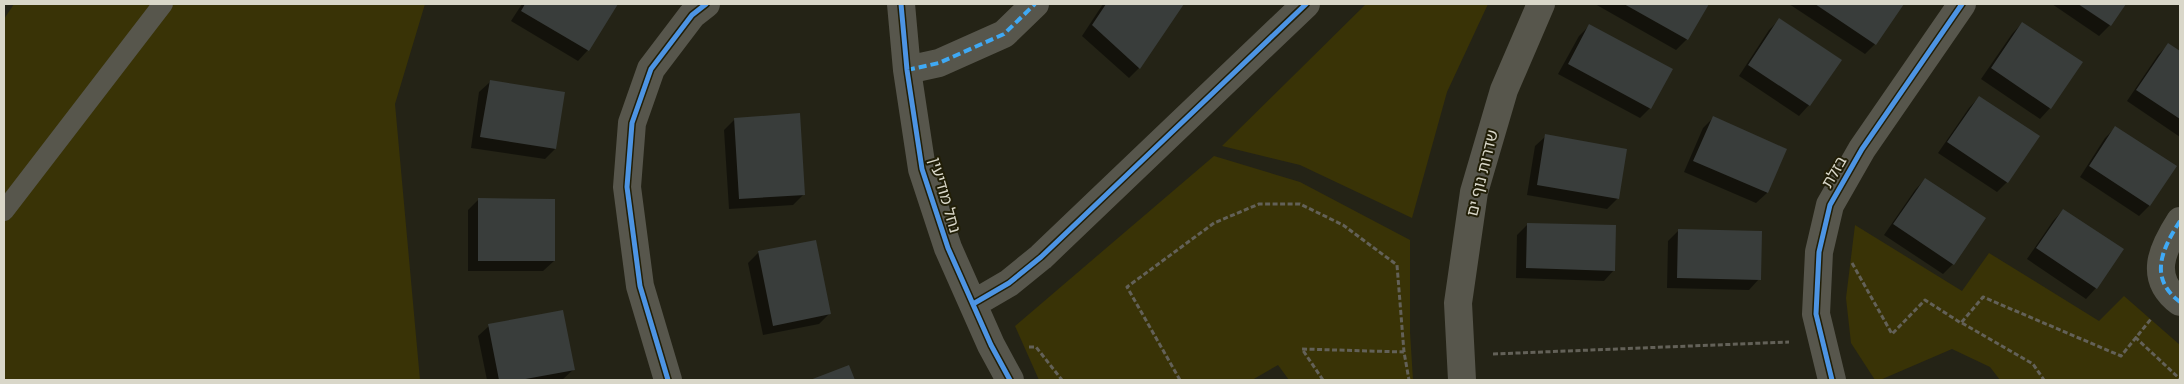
<svg xmlns="http://www.w3.org/2000/svg" width="2184" height="384" font-family="'Fira Sans','Noto Sans Hebrew',sans-serif">
<style>
.green{fill:#393306}
.shadow{fill:#0007}
.building{fill:#393d3b}
.lines{fill:none;stroke-linecap:round;stroke-linejoin:round}
.path{stroke:#636158;stroke-width:3;stroke-dasharray:5 2.5;stroke-linecap:butt}
.service{stroke:#57564c;stroke-width:20}
.minor{stroke:#57564c;stroke-width:28}
.quiet{stroke:#3fa9f5;stroke-width:4;stroke-dasharray:8 4;stroke-linecap:butt}
.cycleway-casing{stroke:#211e07;stroke-width:8}
.cycleway{stroke:#4d94e3;stroke-width:5}
.labels{text-anchor:middle;dominant-baseline:central;stroke-width:4;stroke-linejoin:round;paint-order:stroke}
.street-label{font-size:16px;fill:#d9d7c9;stroke:#211e07}
</style>
<rect width="100%" height="100%" fill="#242316"/>
<path class="green" d="M 14,4 L 425,4 L 395,104 L 420,380 L 4,380 L 4,19 Z
M 1366,4 L 1488,4 L 1447,92 L 1412,218 L 1300,165 L 1222,146 Z
M 1214,156 L 1300,182 L 1410,240 L 1410,332 L 1413,380 L 1289,380 L 1278,365 L 1252,380 L 1039,380 L 1015,326 Z
M 1855,225 L 1962,291 L 1989,253 L 2099,321 L 2124,296 L 2180,345 L 2180,380 L 2000,380 L 1990,367 L 1952,349 L 1880,380 L 1875,380 L 1851,343 L 1846,298 Z"/>
<path class="shadow" d="M 522,4 L 616,4 L 588,50 L 578,61 L 511,21 Z
M 1103,4 L 1183,4 L 1139,68 L 1129,78 L 1082,36 Z
M 1595,4 L 1707,4 L 1687,39 L 1676,50 Z
M 1789,4 L 1902,4 L 1875,44 L 1865,54 Z
M 2052,4 L 2124,4 L 2110,25 L 2099,36 Z
M 1779,20 L 1809,105 L 1799,116 L 1739,76 L 1769,30 Z
M 2022,23 L 2050,108 L 2040,119 L 1981,79 L 2012,34 Z
M 1589,26 L 1650,108 L 1640,118 L 1558,74 L 1579,36 Z
M 2168,45 L 2180,53 L 2180,137 L 2127,101 L 2158,55 Z
M 490,82 L 555,149 L 545,159 L 471,148 L 479,92 Z
M 1979,97 L 2007,182 L 1997,192 L 1938,153 L 1969,108 Z
M 1713,118 L 1786,149 L 1767,193 L 1756,203 L 1684,172 L 1703,128 Z
M 735,119 L 804,194 L 793,205 L 729,209 L 724,130 Z
M 2115,128 L 2175,167 L 2149,206 L 2139,216 L 2080,177 L 2105,138 Z
M 1546,136 L 1618,198 L 1607,209 L 1527,195 L 1535,146 Z
M 1925,179 L 1953,264 L 1943,274 L 1884,235 L 1915,190 Z
M 479,199 L 554,261 L 543,271 L 468,271 L 468,210 Z
M 2063,210 L 2096,288 L 2086,299 L 2027,259 L 2053,221 Z
M 1528,224 L 1614,270 L 1604,281 L 1516,278 L 1517,235 Z
M 1678,231 L 1759,279 L 1749,290 L 1667,288 L 1668,241 Z
M 759,252 L 830,313 L 819,324 L 763,335 L 748,263 Z
M 489,326 L 574,369 L 562,380 L 487,380 L 478,336 Z"/>
<path class="building" d="M 525,4 L 618,4 L 589,51 L 521,11 Z
M 1106,4 L 1184,4 L 1140,69 L 1092,25 Z
M 1624,4 L 1709,4 L 1688,40 Z
M 1815,4 L 1904,4 L 1876,45 Z
M 2078,4 L 2126,4 L 2111,26 Z
M 1779,18 L 1842,60 L 1810,106 L 1748,65 Z
M 2022,22 L 2083,62 L 2051,109 L 1991,68 Z
M 1589,24 L 1673,69 L 1651,109 L 1568,64 Z
M 2168,43 L 2180,51 L 2180,119 L 2136,90 Z
M 490,80 L 565,92 L 556,149 L 480,137 Z
M 1979,96 L 2040,136 L 2008,183 L 1947,142 Z
M 800,113 L 805,195 L 739,199 L 734,118 Z
M 1713,116 L 1787,149 L 1768,193 L 1693,161 Z
M 2115,126 L 2177,166 L 2150,206 L 2089,166 Z
M 1545,134 L 1627,149 L 1619,199 L 1537,185 Z
M 1925,178 L 1986,218 L 1954,265 L 1893,224 Z
M 478,198 L 555,199 L 555,261 L 478,261 Z
M 2063,209 L 2124,249 L 2097,289 L 2036,248 Z
M 1527,223 L 1616,225 L 1615,271 L 1526,268 Z
M 1678,229 L 1762,231 L 1761,280 L 1677,278 Z
M 816,240 L 831,314 L 773,326 L 758,251 Z
M 563,310 L 575,370 L 520,380 L 499,380 L 488,324 Z
M 849,365 L 855,380 L 810,380 Z"/>
<g class="lines">
<path class="path" d="M 1852,263 L 1892,334 L 1925,300 L 1961,323 L 1983,297 L 2121,356 L 2151,319
M 1962,323 L 2033,364 L 2044,380
M 2135,337 L 2180,379
M 1029,347 L 1036,347 L 1062,380
M 1493,354 L 1789,342
M 1180,380 L 1127,287 L 1214,223 L 1259,204 L 1300,204 L 1343,225 L 1397,265 L 1404,352 L 1409,380
M 1323,380 L 1302,349 L 1404,352"/>
<path class="service" d="M 4,211 L 163,4"/>
<path class="minor" d="M 901,4 L 907,70 L 922,169 L 948,248 L 991,345 L 1010,380
M 907,70 L 939,63 L 1004,34 L 1035,4
M 2180,221 C 2162,249 2148,278 2180,302
M 973,304 L 1009,283 L 1041,257 L 1306,4
M 668,380 L 640,286 L 627,187 L 632,123 L 651,69 L 692,15 L 706,4
M 1462,380 L 1458,303 L 1474,192 L 1504,90 L 1541,4
M 1832,380 L 1816,314 L 1819,252 L 1830,205 L 1862,149 L 1962,4"/>
<path class="quiet" d="M 907,70 L 939,63 L 1004,34 L 1035,4
M 2180,221 C 2162,249 2148,278 2180,302"/>
<g class="cycleway-casing">
<path id="cycleway" d="M 901,4 L 907,70 L 922,169 L 948,248 L 991,345 L 1010,380
M 973,304 L 1009,283 L 1041,257 L 1306,4
M 668,380 L 640,286 L 627,187 L 632,123 L 651,69 L 692,15 L 706,4
M 1832,380 L 1816,314 L 1819,252 L 1830,205 L 1862,149 L 1962,4"/>
</g>
<use href="#cycleway" class="cycleway"/>
</g>
<g class="labels">
<g class="street-label">
<text transform="translate(1834 172) rotate(-60)">בזלת</text>
<text transform="translate(1482 173) rotate(-76)">שדרות נוף ים</text>
<text transform="translate(945 195) rotate(74)">נחל מודיעין</text>
</g>
</g>
<rect width="2184" height="384" fill="none" stroke="#d9d7c9" stroke-width="10"/>
</svg>
